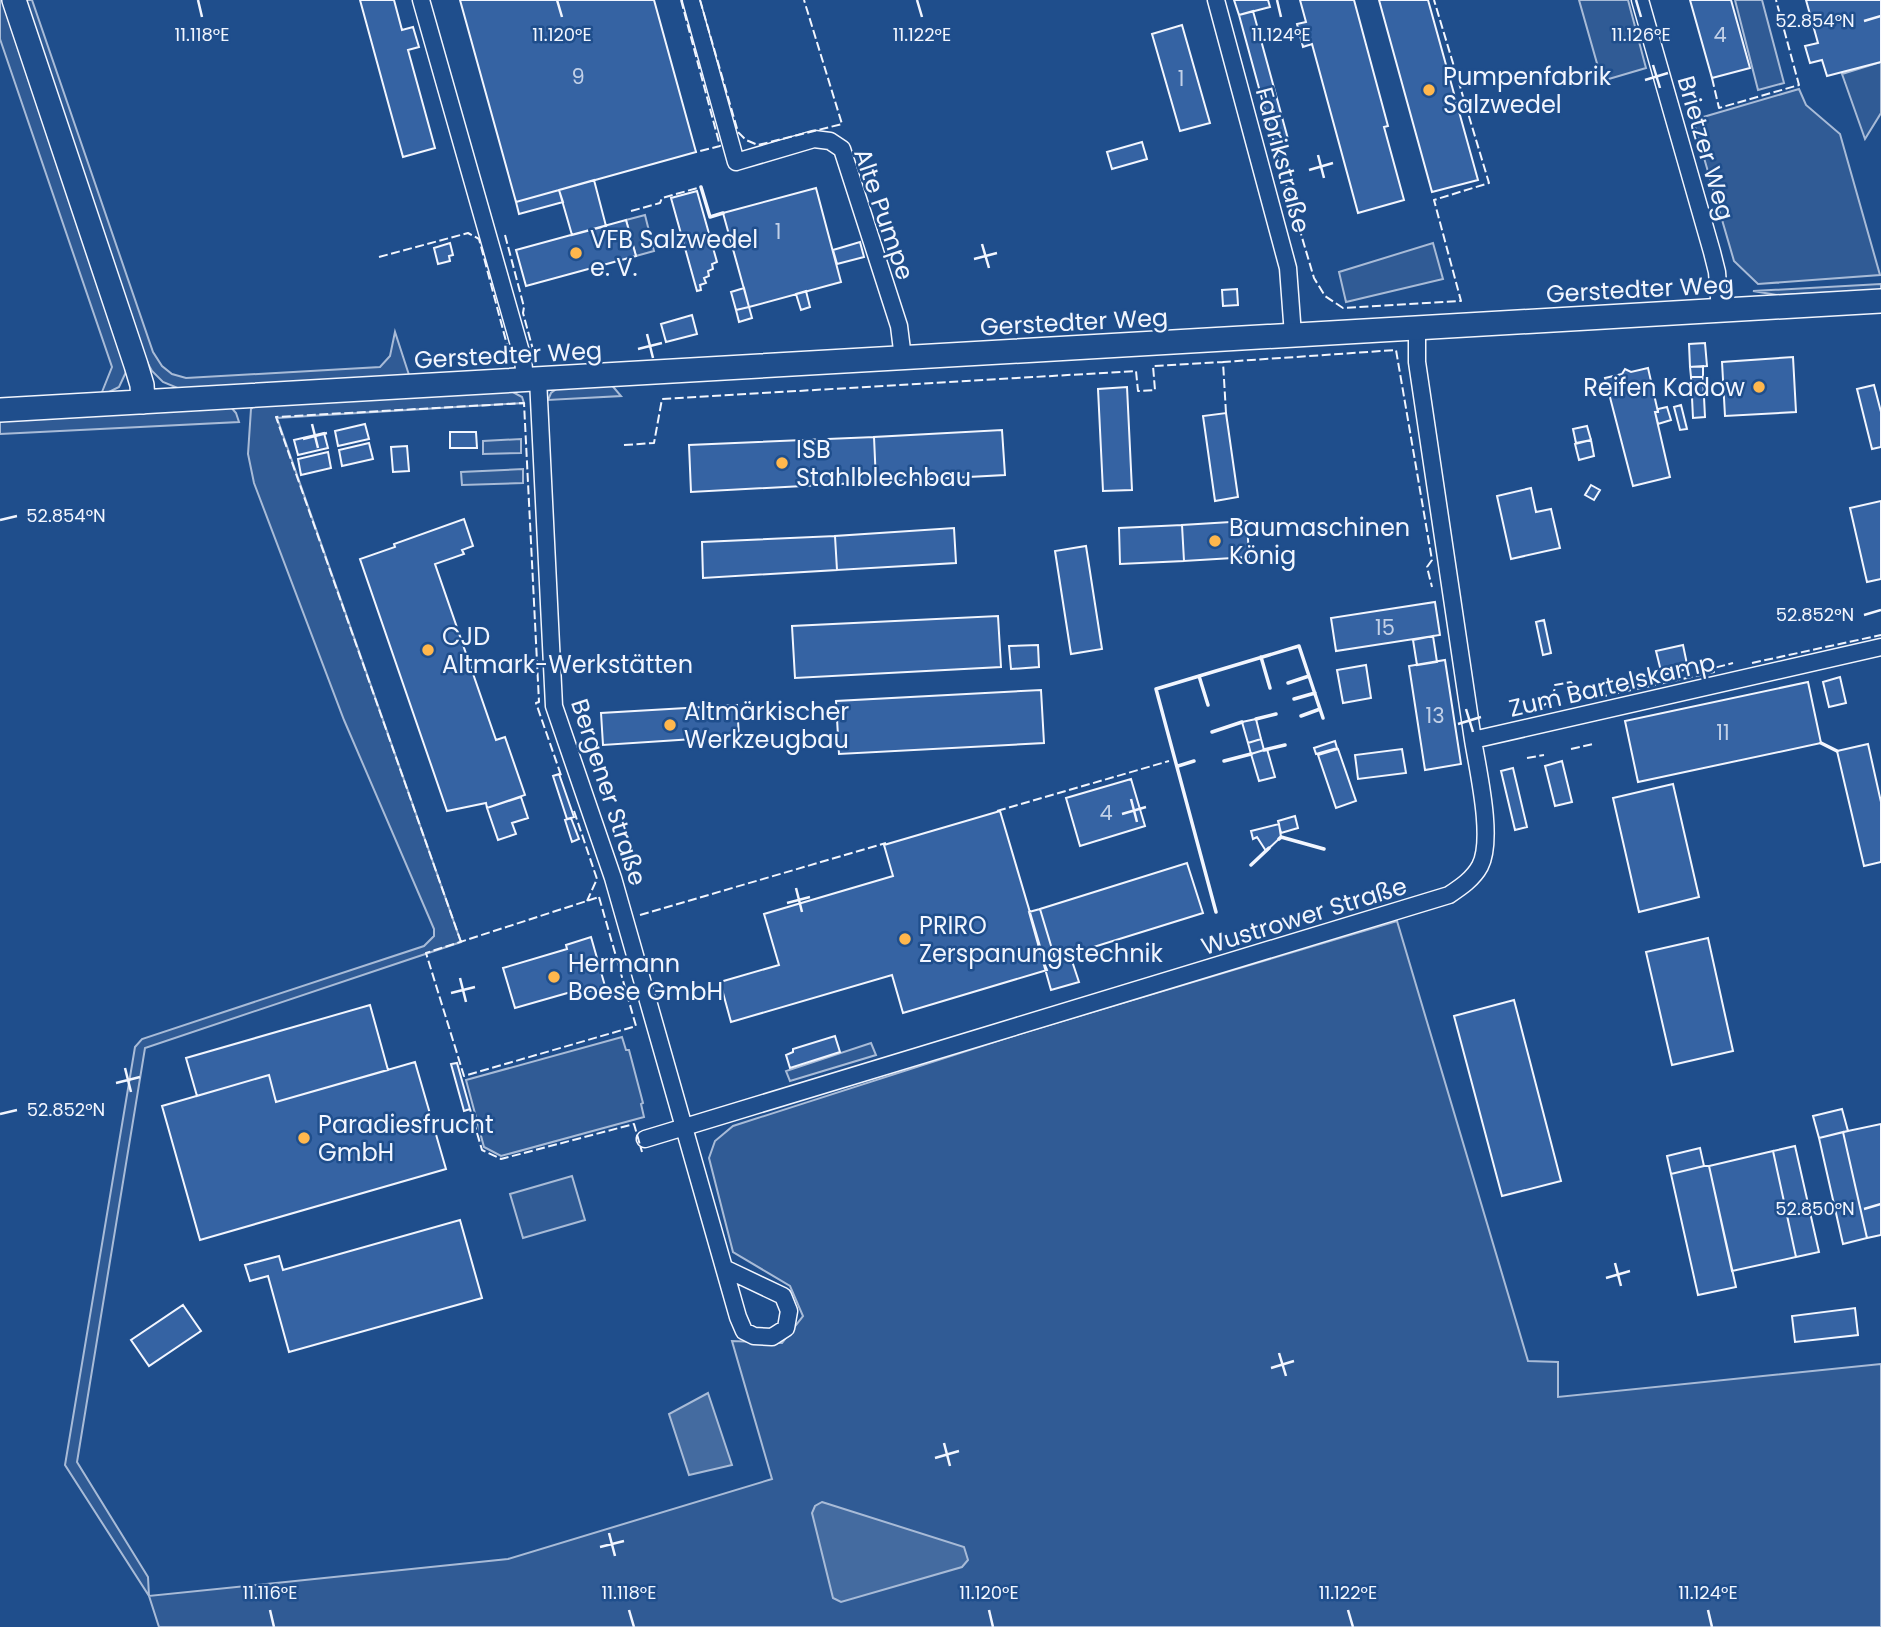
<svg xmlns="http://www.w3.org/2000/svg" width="1881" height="1627" font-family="Poppins,sans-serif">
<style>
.built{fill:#305b95;stroke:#a8bbd7;stroke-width:2}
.water{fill:#446ba0;stroke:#a8bbd7;stroke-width:2}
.building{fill:#3563a3;stroke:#f2f6ff;stroke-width:2}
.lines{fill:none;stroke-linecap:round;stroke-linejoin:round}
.street-casing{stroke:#f2f6ff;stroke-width:19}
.secondary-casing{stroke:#f2f6ff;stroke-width:26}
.street{stroke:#1f4e8c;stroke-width:16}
.secondary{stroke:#1f4e8c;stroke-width:23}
.fence{stroke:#f2f6ff;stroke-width:2;stroke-dasharray:9 3.5;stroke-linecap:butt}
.wall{stroke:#f2f6ff;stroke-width:3.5}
.ticks{fill:none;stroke:#f2f6ff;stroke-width:2.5}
.poi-dot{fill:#ffb74d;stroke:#1f4e8c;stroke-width:2.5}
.labels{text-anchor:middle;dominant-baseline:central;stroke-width:5;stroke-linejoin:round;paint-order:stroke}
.number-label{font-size:21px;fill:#c3d1e8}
.poi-label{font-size:24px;fill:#f2f6ff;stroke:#1f4e8c;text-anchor:start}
.street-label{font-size:24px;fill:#f2f6ff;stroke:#1f4e8c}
.ticks-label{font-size:18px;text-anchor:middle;fill:#f2f6ff;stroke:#1f4e8c;stroke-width:5;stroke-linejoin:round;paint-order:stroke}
</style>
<rect width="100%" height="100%" fill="#1f4e8c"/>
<path class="built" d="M 0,0 L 5,0 L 123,353 L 126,372 L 119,387 L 105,394 L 102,392 L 112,367 L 0,39 Z
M 23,0 L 32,0 L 153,352 L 162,366 L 172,374 L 186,378 L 380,367 L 390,356 L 395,332 L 410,378 L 180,389 L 163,382 L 152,371 L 142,353 Z
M 1579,0 L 1628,0 L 1646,68 L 1602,81 Z
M 1735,0 L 1762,0 L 1784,83 L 1758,90 Z
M 1881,62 L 1881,113 L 1865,139 L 1842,74 Z
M 1799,89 L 1806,105 L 1840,134 L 1880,275 L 1758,284 L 1734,261 L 1693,120 Z
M 645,215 L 654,251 L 636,256 L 626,220 Z
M 1433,243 L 1443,279 L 1346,302 L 1339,272 Z
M 1881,284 L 1881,290 L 1777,295 L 1753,291 Z
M 610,383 L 621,396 L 548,400 L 551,393 L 559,387 Z
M 511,391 L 522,397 L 524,403 L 277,418 L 461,942 L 145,1048 L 77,1462 L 148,1577 L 149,1596 L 508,1559 L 772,1479 L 732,1341 L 782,1343 L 803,1316 L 790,1286 L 733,1252 L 709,1158 L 715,1141 L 733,1126 L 1029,1031 L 1397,921 L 1528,1361 L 1558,1362 L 1558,1397 L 1881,1364 L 1881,1627 L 159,1627 L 149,1596 L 65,1465 L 135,1047 L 142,1039 L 424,946 L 434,936 L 434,929 L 344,720 L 254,483 L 248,454 L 251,409 L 255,405 Z
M 230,406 L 236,413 L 239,422 L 0,434 L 0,418 Z
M 521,439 L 521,453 L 483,454 L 483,441 Z
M 523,469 L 523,483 L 462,485 L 461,472 Z
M 622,1037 L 626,1050 L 629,1050 L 643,1103 L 641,1104 L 644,1117 L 501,1156 L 484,1147 L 466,1080 Z
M 871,1043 L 876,1055 L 790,1081 L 786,1071 Z
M 572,1176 L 585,1220 L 523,1238 L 510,1194 Z"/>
<path class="water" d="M 708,1393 L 732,1465 L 689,1475 L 669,1414 Z
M 822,1502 L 964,1547 L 968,1560 L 962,1567 L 841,1602 L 833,1598 L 812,1513 L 815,1506 Z"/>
<path class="building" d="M 360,0 L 394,0 L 402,30 L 413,27 L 419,47 L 408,50 L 435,148 L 403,157 Z
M 460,0 L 654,0 L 696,152 L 516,202 Z
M 1234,0 L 1268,0 L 1270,7 L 1239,15 Z
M 1300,0 L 1354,0 L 1388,126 L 1384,127 L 1404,200 L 1358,213 L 1312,44 L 1303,47 L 1297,24 L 1306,22 Z
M 1379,0 L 1428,0 L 1478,180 L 1432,192 Z
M 1690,0 L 1731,0 L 1750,68 L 1712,78 Z
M 1806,0 L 1881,0 L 1881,62 L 1827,76 L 1822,60 L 1810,63 L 1805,46 L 1818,43 Z
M 1253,11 L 1288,139 L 1274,143 L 1239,15 Z
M 1182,25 L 1210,123 L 1180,131 L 1152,34 Z
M 1142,142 L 1147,159 L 1112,169 L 1107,152 Z
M 594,180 L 606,226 L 572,235 L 559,190 Z
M 816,188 L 841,282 L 749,307 L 723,213 Z
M 559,190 L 563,202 L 519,214 L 516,202 Z
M 697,191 L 717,262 L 712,264 L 713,269 L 708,271 L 709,276 L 704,278 L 706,283 L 700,285 L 701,290 L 697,291 L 671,198 Z
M 626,220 L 636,256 L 526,286 L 516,250 Z
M 860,242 L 864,257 L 837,264 L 833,250 Z
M 450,243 L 453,255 L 449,256 L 450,261 L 438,264 L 434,248 Z
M 744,288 L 749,307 L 736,310 L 731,292 Z
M 1237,289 L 1238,305 L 1223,306 L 1222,290 Z
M 806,291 L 810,307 L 801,310 L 796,294 Z
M 749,307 L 752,318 L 739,322 L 736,310 Z
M 692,315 L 697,334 L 666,342 L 661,324 Z
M 1705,343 L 1707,366 L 1690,367 L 1689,344 Z
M 1793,357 L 1796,412 L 1725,416 L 1722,362 Z
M 1703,366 L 1703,377 L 1691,377 L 1690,367 Z
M 1648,368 L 1658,412 L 1655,412 L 1670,477 L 1633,486 L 1605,378 L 1622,374 L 1625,369 L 1631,372 Z
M 1691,377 L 1703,377 L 1705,417 L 1693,418 Z
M 1874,385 L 1881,412 L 1881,447 L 1872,449 L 1857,389 Z
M 1127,387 L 1132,490 L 1103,491 L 1098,389 Z
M 1681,405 L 1687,429 L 1680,430 L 1674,407 Z
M 1667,407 L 1671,420 L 1658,424 L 1655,412 L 1658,412 L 1658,409 Z
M 1226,413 L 1238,497 L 1215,501 L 1203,416 Z
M 365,424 L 369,439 L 338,446 L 335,431 Z
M 1587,426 L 1591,440 L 1576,443 L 1573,429 Z
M 1002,430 L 1005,475 L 876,482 L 874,437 Z
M 450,432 L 476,432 L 477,448 L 450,448 Z
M 324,433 L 328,448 L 298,455 L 294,440 Z
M 874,437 L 876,482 L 691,492 L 689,445 Z
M 1591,440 L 1594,456 L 1579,460 L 1575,444 Z
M 369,443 L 373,459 L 342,466 L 339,450 Z
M 407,446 L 409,471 L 393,472 L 391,447 Z
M 328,452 L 331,468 L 301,475 L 298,459 Z
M 1591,485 L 1600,490 L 1594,500 L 1585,495 Z
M 1531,488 L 1536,512 L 1551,509 L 1560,548 L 1511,559 L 1497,496 Z
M 1881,501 L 1881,579 L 1867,582 L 1850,508 Z
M 464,519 L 473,546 L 462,550 L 464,554 L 435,564 L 496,740 L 505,737 L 525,795 L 487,808 L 486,803 L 447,811 L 360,559 L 395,547 L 394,544 Z
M 1247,521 L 1249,557 L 1184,561 L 1182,525 Z
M 1182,525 L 1184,561 L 1120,564 L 1119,528 Z
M 954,528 L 956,563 L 837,570 L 835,536 Z
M 835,536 L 837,570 L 703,578 L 702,542 Z
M 1086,546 L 1102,649 L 1071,654 L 1055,551 Z
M 1435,602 L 1440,635 L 1336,651 L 1331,618 Z
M 998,616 L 1001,667 L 795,678 L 792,626 Z
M 1544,620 L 1551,653 L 1543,655 L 1536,622 Z
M 1433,636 L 1437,662 L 1417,665 L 1413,640 Z
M 1038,645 L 1039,667 L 1011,669 L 1009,646 Z
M 1683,645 L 1688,669 L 1662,675 L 1656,651 Z
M 1445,660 L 1461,764 L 1425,770 L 1409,666 Z
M 1366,665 L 1371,698 L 1343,703 L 1337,670 Z
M 1840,677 L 1846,703 L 1829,707 L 1823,682 Z
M 1808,682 L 1821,743 L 1638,782 L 1625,721 Z
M 1041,690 L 1044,743 L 839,754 L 836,701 Z
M 737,705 L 739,736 L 603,745 L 601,713 Z
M 1256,719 L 1261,739 L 1248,743 L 1242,722 Z
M 1261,739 L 1264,750 L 1251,754 L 1248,743 Z
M 1335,741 L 1337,748 L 1316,754 L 1314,748 Z
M 1868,744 L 1881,802 L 1881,862 L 1864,866 L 1837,751 Z
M 1267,749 L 1275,777 L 1259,781 L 1251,754 Z
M 1338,749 L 1356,801 L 1336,808 L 1318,755 Z
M 1402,749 L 1406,773 L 1358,779 L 1355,755 Z
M 1562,761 L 1572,802 L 1555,806 L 1545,766 Z
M 1513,768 L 1527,827 L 1515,830 L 1501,771 Z
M 559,774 L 574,817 L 567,819 L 553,776 Z
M 1131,779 L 1145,826 L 1080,846 L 1066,798 Z
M 1673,784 L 1699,897 L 1639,912 L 1613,798 Z
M 521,797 L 528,818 L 512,823 L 516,834 L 498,840 L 487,808 Z
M 1000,811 L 1047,970 L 903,1013 L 892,975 L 731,1022 L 720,982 L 779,965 L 764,914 L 893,876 L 884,845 Z
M 1295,816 L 1298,828 L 1281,833 L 1278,821 Z
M 571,818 L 579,839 L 572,842 L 565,820 Z
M 1279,824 L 1281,837 L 1266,851 L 1257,837 L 1253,839 L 1251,831 Z
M 1187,863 L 1203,913 L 1055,959 L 1040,909 Z
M 1040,909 L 1055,959 L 1070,955 L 1079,982 L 1051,990 L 1029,912 Z
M 591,937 L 605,986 L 580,994 L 578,990 L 515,1008 L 503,968 L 567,949 L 566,945 Z
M 1708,938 L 1733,1051 L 1672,1065 L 1646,952 Z
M 1514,1000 L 1561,1181 L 1502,1196 L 1454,1016 Z
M 370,1005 L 388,1070 L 276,1102 L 269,1075 L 197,1096 L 186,1058 Z
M 835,1036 L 840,1052 L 790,1068 L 786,1055 L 793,1052 L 793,1049 Z
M 415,1062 L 446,1169 L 200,1240 L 162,1106 L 269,1075 L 276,1102 Z
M 457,1063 L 470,1109 L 464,1111 L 451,1064 Z
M 1842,1109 L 1848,1131 L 1819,1138 L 1813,1116 Z
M 1881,1124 L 1881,1235 L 1867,1238 L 1843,1132 Z
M 1843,1132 L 1867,1238 L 1843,1244 L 1819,1138 Z
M 1795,1146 L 1819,1252 L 1796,1257 L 1773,1151 Z
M 1700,1148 L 1704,1166 L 1671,1174 L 1667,1156 Z
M 1773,1151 L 1796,1257 L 1732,1271 L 1709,1166 Z
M 1704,1166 L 1709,1166 L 1736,1287 L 1698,1295 L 1671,1174 Z
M 460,1220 L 482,1298 L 289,1352 L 268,1276 L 250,1281 L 245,1265 L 279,1256 L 283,1270 Z
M 183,1305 L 201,1331 L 149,1366 L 131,1340 Z
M 1855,1308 L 1858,1335 L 1795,1342 L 1792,1316 Z"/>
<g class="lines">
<g class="street-casing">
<path id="street" d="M 421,0 L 523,359 L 525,380
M 691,0 L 736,162 L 814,139 L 830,141 L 842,149 L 899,326 L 903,358
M 1216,0 L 1288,268 L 1293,335
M 1640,0 L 1712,252 L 1717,272 L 1720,311
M 1417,327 L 1417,362 L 1473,740 L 1881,647
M 538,379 L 554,706 L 613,878 L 738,1317 L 744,1331 L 754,1336 L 772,1337 L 786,1328 L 789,1311 L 783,1296 L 724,1268
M 645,1139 L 1449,895 C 1461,887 1473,879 1480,866 C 1494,839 1478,771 1473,740"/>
</g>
<g class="secondary-casing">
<path id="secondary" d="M 14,0 L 136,365 L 142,385 L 143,402
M 0,410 L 1881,301"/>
</g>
<use href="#street" class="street"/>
<use href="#secondary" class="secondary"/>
<path class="fence" d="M 681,0 L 720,146 L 696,152
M 700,0 L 738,132 L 746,140 L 758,145 L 842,124 L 804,0
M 1712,78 L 1719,108 L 1799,85 L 1776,0
M 1274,143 L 1314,278 L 1325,296 L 1343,308 L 1461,301 L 1434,200 L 1489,183 L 1434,0
M 631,211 L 660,203 L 662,198 L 701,187
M 505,235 L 524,307 L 523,313 L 535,357
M 379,257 L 468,233 L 479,239 L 511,360
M 1226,413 L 1223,362 L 1396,350 L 1432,560 L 1427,567 L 1432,587
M 624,445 L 654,443 L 662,399 L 1136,371 L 1138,391 L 1155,390 L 1153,366 L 1223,362
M 1752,663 L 1881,635
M 1519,714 C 1536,710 1554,706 1555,685 L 1571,682 L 1576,690 L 1595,698 L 1714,672 L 1714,668 L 1733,663
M 1571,749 L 1593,744
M 1527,758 L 1544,755
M 574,811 L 597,879 L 587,901
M 997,811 L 1169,761
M 599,897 L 636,1026 L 464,1076 L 426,953 Z
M 640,915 L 886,843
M 461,942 L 276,417 L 524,403 L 539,702 L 536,703 L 562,778
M 470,1109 L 482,1150 L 501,1159 L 634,1124 L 642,1152"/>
<path class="wall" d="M 701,187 L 710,217 L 723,213
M 1261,657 L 1270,688
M 1199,676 L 1208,705
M 1288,683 L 1309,676
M 1294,699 L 1315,693
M 1301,716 L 1320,709
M 1256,719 L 1276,714
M 1212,732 L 1242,722
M 1821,743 L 1837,751
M 1264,750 L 1285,745
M 1224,761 L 1251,754
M 1178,766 L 1194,761
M 1279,839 L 1281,837 L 1324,849
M 1251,865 L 1269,848
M 1216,912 L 1156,689 L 1299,646 L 1323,718"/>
</g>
<path class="ticks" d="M 198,0 L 202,17M 557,0 L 562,17M 917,0 L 922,17M 1277,0 L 1281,17M 1636,0 L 1641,17M 1864,21 L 1881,16M 1653,65 L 1660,88M 1645,80 L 1668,73M 1318,155 L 1324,178M 1309,170 L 1333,163M 982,244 L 989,268M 974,259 L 997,253M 647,334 L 653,358M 638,349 L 662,343M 312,424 L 318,448M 303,439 L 327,433M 0,520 L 17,516M 1864,615 L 1881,610M 1466,709 L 1473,732M 1458,724 L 1481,717M 1131,799 L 1137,822M 1122,814 L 1146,807M 796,888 L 802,912M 787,903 L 810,897M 460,978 L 466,1002M 451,993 L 475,987M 125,1068 L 131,1092M 116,1083 L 140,1077M 0,1114 L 17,1110M 1864,1209 L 1881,1204M 1615,1263 L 1621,1286M 1606,1278 L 1630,1271M 1279,1353 L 1286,1376M 1271,1368 L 1294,1361M 944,1443 L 950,1466M 935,1458 L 959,1451M 609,1533 L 615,1556M 600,1547 L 624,1541M 270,1610 L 274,1627M 629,1610 L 634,1627M 989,1610 L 993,1627M 1348,1610 L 1353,1627M 1708,1610 L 1712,1627"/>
<g class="poi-dot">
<circle cx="1429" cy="90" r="7"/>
<circle cx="576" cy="253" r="7"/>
<circle cx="1759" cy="387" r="7"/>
<circle cx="782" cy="463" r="7"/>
<circle cx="1215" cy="541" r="7"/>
<circle cx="428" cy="650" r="7"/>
<circle cx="670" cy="725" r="7"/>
<circle cx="905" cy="939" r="7"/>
<circle cx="554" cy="977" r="7"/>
<circle cx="304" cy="1138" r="7"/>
</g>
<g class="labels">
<g class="number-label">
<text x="1720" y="34">4</text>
<text x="578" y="76">9</text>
<text x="1181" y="78">1</text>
<text x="778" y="231">1</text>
<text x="1385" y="627">15</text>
<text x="1435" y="715">13</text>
<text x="1723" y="732">11</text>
<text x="1106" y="812">4</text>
</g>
<g class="poi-label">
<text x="1443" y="76">Pumpenfabrik<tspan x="1443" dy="28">Salzwedel</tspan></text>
<text x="590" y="239">VFB Salzwedel<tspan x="590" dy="28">e. V.</tspan></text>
<text x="1745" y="387" text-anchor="end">Reifen Kadow</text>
<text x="796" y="449">ISB<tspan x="796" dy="28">Stahlblechbau</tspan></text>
<text x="1229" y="527">Baumaschinen<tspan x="1229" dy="28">König</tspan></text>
<text x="442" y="636">CJD<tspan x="442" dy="28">Altmark-Werkstätten</tspan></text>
<text x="684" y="711">Altmärkischer<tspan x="684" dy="28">Werkzeugbau</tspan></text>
<text x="919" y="925">PRIRO<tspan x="919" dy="28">Zerspanungstechnik</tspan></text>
<text x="568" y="963">Hermann<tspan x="568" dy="28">Boese GmbH</tspan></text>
<text x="318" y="1124">Paradiesfrucht<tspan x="318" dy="28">GmbH</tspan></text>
</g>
<g class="street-label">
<text transform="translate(1706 148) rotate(74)">Brietzer Weg</text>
<text transform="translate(1283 160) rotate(75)">Fabrikstraße</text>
<text transform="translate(884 214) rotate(71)">Alte Pumpe</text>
<text transform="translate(1640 289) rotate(-3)">Gerstedter Weg</text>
<text transform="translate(1074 322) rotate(-3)">Gerstedter Weg</text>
<text transform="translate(508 355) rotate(-3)">Gerstedter Weg</text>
<text transform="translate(1612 685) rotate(-13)">Zum Bartelskamp</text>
<text transform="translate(609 792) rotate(72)">Bergener Straße</text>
<text transform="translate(1304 916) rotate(-17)">Wustrower Straße</text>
</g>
</g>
<g class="ticks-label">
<text x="1815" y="27">52.854°N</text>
<text x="202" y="41">11.118°E</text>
<text x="562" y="41">11.120°E</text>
<text x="922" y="41">11.122°E</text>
<text x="1281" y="41">11.124°E</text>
<text x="1641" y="41">11.126°E</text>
<text x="66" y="522">52.854°N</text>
<text x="1815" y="621">52.852°N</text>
<text x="66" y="1116">52.852°N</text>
<text x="1815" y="1215">52.850°N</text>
<text x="270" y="1599">11.116°E</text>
<text x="629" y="1599">11.118°E</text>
<text x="989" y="1599">11.120°E</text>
<text x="1348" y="1599">11.122°E</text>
<text x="1708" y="1599">11.124°E</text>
</g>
</svg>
